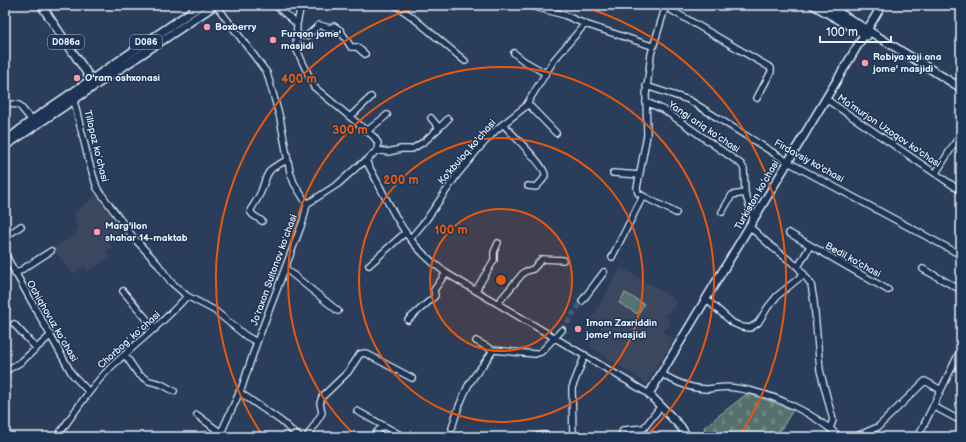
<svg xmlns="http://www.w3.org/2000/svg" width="966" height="442" font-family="'Balsamiq Sans',sans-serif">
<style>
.built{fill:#3a475f}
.cemetery{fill:url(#cemetery-stones);stroke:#a0b0b2}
.pitch{fill:#57706d;stroke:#a0b0b2}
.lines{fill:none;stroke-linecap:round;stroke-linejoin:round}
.minor-tunnel{stroke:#465873;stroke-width:5.5;stroke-dasharray:5.5 3;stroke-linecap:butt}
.minor-casing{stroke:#e8f1f8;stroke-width:8}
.major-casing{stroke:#e8f1f8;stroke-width:10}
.minor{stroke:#1d3557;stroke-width:5.5}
.major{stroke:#1d3557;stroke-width:7}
.ring{fill:none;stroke:#e8590c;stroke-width:2}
.poi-dot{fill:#ff9aa2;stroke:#1d3557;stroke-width:1.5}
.labels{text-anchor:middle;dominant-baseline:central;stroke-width:3;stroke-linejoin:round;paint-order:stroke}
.shield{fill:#1d3557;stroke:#abb9c8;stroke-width:1}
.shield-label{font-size:9px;font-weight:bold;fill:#e8f1f8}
.poi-label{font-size:10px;font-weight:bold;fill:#e8f1f8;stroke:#1d3557;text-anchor:start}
.street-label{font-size:10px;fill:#e8f1f8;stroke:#1d3557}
.centre{fill:#e8590c;stroke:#1d3557;stroke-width:2}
.ring-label{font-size:12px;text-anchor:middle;font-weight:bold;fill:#e8590c;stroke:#1d3557;stroke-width:3;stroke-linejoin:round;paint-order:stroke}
</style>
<defs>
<pattern id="cemetery-stones" width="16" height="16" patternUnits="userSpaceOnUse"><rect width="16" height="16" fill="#57706d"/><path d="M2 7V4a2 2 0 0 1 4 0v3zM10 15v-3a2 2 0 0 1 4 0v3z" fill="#6f8583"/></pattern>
</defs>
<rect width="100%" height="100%" fill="#2a3d5b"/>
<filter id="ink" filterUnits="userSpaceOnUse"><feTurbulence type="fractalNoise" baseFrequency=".025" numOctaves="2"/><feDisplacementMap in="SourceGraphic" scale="8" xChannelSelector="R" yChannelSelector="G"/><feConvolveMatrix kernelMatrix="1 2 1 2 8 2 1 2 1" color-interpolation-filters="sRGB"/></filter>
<g filter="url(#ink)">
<path class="built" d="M 99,193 L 124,225 L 117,230 L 120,234 L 109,242 L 112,246 L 106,251 L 110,257 L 88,271 L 85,267 L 73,274 L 53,249 L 74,235 L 78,227 L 74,224 L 76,218 L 73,214 Z
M 621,267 L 670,296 L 678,304 L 665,315 L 671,324 L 663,332 L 674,339 L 646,383 L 589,346 L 601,326 L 591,320 Z"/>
<path class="cemetery" d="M 748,393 L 793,410 L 780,431 L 781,437 L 706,437 L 704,427 Z"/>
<path class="pitch" d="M 625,293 L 644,304 L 638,314 L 619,303 Z"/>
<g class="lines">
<path class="minor-tunnel" d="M 562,330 L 582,301"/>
<g class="minor-casing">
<path id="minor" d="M 216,5 L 267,73 L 280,118 L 290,172 L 294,183 L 307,204 L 303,221 L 257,342 L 242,387 L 219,437
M 275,5 L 297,24 L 296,48 L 314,87 L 374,137 L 378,143 L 377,150 L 366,161 L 358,166 L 338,184 L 307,204
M 399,5 L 398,7 L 411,16 L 465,61
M 528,5 L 564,15 L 585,24 L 652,46
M 957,5 L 961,7
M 455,7 L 456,5
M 666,7 L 771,68 L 771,72 L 757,98
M 297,24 L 301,5
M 295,36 L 307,36 L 319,25 L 330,28 L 334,26 L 340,30 L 351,47 L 357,47 L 365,54
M 514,53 L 524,61 L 545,73
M 646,86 L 689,100 L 788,162 L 961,255
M 826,99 L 961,191
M 5,100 L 10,104 L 19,105 L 34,123
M 74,101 L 89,162 L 97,188 L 133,237 L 157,263 L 171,282 L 187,296 L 214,310 L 246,336 L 257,342
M 646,102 L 664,110 L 741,164 L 744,169 L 745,193 L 754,220
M 528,104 L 556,133
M 350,117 L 371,97
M 503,124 C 510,132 546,167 545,175 C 545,179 539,184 536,187 L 528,186
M 439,128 L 448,119
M 367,131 L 387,115
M 377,150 L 388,152 L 401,149 L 412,149 L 425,141 L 439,128 L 431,118
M 366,161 C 381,187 397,225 416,246 C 425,256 435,265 446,273 L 649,394
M 613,173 L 639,175
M 936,173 L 956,141 L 961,142
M 643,196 L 676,213
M 722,212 L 732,195 L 745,193
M 262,221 L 253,215 L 250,211 C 254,204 260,196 262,189 C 268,170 269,168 288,160
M 750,227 L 772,247 L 798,267 L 811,284 L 814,302 L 820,370 L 833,420 L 830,428
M 789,233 L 888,290
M 5,237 L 21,226
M 410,239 L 426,220 L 457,175 L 480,147 L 497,129 L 525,107 L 554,60 L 585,24
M 5,254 L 72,374 L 89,392
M 612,257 L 643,196 L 638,193 L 637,188 L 647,135 L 646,95 L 651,54 L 666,5
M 369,265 L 406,232
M 798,267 L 810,246
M 286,269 L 338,311
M 923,269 L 961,290
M 15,274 L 51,251
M 476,290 L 494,260 L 494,252 L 498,243
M 123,291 L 155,329
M 707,300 L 733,323 L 742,327 L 750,328 L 758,323 L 768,307 L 777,296 L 804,274
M 582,301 L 604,272
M 498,303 L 524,272 L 533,269 L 542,259 L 563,260
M 408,320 L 435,296 L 434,290 L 446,273
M 14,324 L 36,348
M 476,341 L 493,350 L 535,354 L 541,352 L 562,330
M 125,355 L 138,374 L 149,381 L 161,384 L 174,391
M 5,368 L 7,370 L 21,362 L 51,335
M 662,374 C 675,382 692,389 708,389 C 717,388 726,386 736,388 C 773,393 812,412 840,437
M 239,392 L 281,421 L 299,437
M 933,406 L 961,421
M 357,411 L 404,437
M 197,415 L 221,433
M 452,428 C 456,413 461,400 468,386 C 475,373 486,363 493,350
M 57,437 C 74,413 90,388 111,367 C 136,343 164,323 187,296
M 307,437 L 322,413 L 320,403 L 322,397 L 348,372 L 360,354 L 365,353 L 412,378
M 372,437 L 383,426
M 534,437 L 543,435 L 557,437
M 573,437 L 572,388 L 585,355
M 621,437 L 623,430 L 644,428 L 661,406
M 855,437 L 878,427 L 925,381 L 941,390
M 918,437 L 961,349"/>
</g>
<g class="major-casing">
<path id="major" d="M 41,5 L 93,82
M 813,5 L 867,36
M 827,5 L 961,88
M 6,141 L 32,120 L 201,5
M 5,146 L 215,5
M 687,437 L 681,427 L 649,394 L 882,5"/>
</g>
<use href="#minor" class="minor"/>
<use href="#major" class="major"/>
</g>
</g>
<circle cx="501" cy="280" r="71" fill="#e8590c" fill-opacity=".12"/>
<g class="ring">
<circle cx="501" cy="280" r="71"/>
<circle cx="501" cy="280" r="142"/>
<path d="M356 436A213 213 0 1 1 646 436"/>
<path d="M262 435A285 285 0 0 1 425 5M577 5A285 285 0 0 1 740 435"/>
</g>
<g class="poi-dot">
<circle cx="207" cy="27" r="4"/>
<circle cx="273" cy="40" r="4"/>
<circle cx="865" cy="63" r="4"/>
<circle cx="77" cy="78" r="4"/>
<circle cx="97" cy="232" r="4"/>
<circle cx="578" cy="329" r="4"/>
</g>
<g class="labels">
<g class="shield">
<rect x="48" y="35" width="36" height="14" rx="3"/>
<rect x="130" y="35" width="32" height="14" rx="3"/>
</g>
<g class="shield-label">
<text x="66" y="42">D086a</text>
<text x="146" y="42">D086</text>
</g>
<g class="poi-label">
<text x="215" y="27">Boxberry</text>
<text x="281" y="34">Furqon jome'<tspan x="281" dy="12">masjidi</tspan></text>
<text x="873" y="57">Robiya xoji ona<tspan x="873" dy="12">jome' masjidi</tspan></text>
<text x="85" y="78">O'ram oshxonasi</text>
<text x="105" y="226">Marg'ilon<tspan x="105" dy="12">shahar 14-maktab</tspan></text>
<text x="586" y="323">Imom Zaxriddin<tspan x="586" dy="12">jome' masjidi</tspan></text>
</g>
<g class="street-label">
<text transform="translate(704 127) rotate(34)">Yangi ariq koʻchasi</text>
<text transform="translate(889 131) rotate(34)">Maʼmurjon Uzoqov ko'chasi</text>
<text transform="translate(96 146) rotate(76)">Tillopaz koʻchasi</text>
<text transform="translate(467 152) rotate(-49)">Ko'kbuloq ko'chasi</text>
<text transform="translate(809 161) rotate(29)">Firdavsiy ko'chasi</text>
<text transform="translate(757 195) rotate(-60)">Turkiston ko’chasi</text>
<text transform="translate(853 260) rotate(29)">Bedil ko'chasi</text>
<text transform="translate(274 270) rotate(-70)">Joʻraxon Sultonov koʻchasi</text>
<text transform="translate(52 321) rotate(60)">Ochiqhovuz koʻchasi</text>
<text transform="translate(129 340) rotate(-42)">Chorbogʻ koʻchasi</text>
</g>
</g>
<circle cx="501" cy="280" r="6" class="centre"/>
<g class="ring-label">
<text x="299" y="83">400 m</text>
<text x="350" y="134">300 m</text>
<text x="401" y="184">200 m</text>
<text x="451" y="234">100 m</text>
</g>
<rect width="966" height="442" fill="none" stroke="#1d3557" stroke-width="20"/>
<rect x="10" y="10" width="946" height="422" fill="none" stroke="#e8f1f8" stroke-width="1.5" filter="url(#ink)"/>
<path d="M820 36v6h71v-6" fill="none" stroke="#e8f1f8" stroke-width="2"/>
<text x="826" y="36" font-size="12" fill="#e8f1f8" stroke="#1d3557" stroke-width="3" paint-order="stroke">100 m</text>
</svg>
